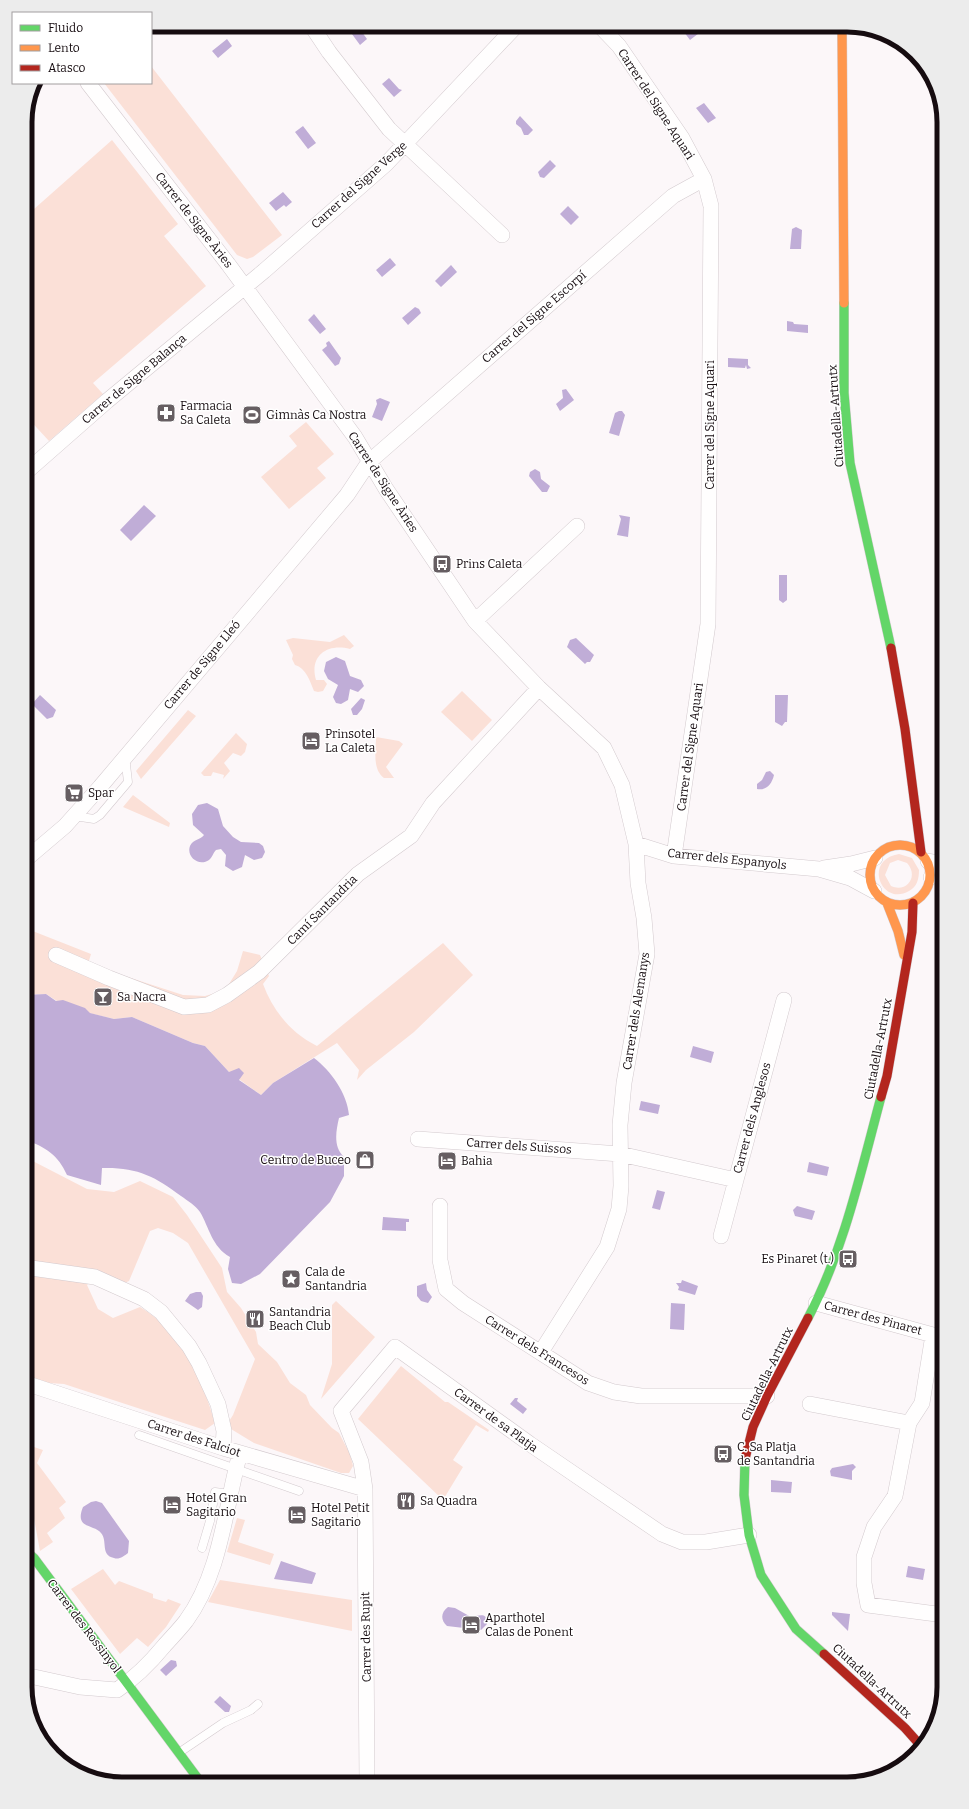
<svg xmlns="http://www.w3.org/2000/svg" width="969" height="1809" font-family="Bitter,serif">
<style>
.green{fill:#fbe0d7;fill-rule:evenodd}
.water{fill:#c0add7}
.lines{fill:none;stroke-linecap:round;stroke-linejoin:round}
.lane-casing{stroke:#d3cace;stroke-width:9}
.street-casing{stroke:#d3cace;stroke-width:16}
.fast-casing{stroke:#d3cace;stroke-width:10}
.slow-casing{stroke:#d3cace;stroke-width:10}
.jam-casing{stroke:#d3cace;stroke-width:10}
.lane{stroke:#fffefe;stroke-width:8}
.street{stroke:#fffefe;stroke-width:15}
.fast{stroke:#63d668;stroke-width:9}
.slow{stroke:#ff974d;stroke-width:9}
.jam{stroke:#b3261e;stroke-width:9}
.labels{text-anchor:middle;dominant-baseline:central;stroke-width:3;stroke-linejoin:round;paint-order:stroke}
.street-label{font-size:12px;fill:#160c10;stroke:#fff}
.poi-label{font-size:12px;fill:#160c10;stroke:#fff;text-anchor:start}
.rim{fill:none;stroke:#160c10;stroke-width:5}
</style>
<rect width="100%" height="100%" fill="#fcf7f9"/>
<path class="green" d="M 151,66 L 282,235 L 253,257 L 247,259 L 237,255 L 104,83 L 151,83 Z
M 112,140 L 178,224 L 164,236 L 206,286 L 93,383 L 103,394 L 49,441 L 25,415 L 25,217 Z
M 306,422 L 334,454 L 317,468 L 326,478 L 289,509 L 261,477 L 297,446 L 289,436 Z
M 344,635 L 354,646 L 350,649 C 327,643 309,656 316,680 L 324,680 L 327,684 L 323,691 L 318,692 L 314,691 C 310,681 306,668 295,665 L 292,659 L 293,655 L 286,640 L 293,638 L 330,642 Z
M 462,691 L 492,720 L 472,741 L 441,712 Z
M 188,710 L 196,716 L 141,779 L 136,771 Z
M 236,733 L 247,744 L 245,752 L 241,756 L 233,753 L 224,763 L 230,771 L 223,779 L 224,775 L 213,772 L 211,776 L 204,776 L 201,773 Z
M 376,737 L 399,741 L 403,744 L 386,767 L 394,778 L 384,778 C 372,769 376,751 376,737 Z
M 133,795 L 170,823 L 169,827 L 123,807 Z
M 899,854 L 912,858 L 919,870 C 919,879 917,887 909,891 C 882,907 862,860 899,854 ZM 898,860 L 907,863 C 919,876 907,893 891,886 L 885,875 L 890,863 Z
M 25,928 L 91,954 L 88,964 L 183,995 L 205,996 L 219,992 L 229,984 L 237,971 L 243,951 L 260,955 L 269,976 L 263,984 C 273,1011 291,1033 317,1046 L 443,943 L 473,975 L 414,1032 L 366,1070 L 357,1080 L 359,1070 L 337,1043 L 273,1083 L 261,1095 L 229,1072 L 205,1046 L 193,1043 L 132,1017 L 114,1019 L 89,1013 L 57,1001 L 46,994 L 25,995 Z
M 25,1157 L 87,1189 L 114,1192 L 140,1181 L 173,1197 L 187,1215 L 222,1268 L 227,1292 L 241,1308 L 256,1332 L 258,1344 L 277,1362 L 290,1383 L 306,1395 L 310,1405 L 332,1428 L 339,1433 L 350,1454 L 353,1466 L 349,1473 L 341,1473 L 254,1443 L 226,1426 L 233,1415 L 255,1359 L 188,1243 L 173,1233 L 158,1228 L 150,1231 L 129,1281 L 122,1284 L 98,1274 L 87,1285 L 98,1309 L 113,1318 L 140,1307 C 181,1331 202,1379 215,1423 L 205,1430 L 64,1384 L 34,1382 L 25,1378 Z
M 336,1301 L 375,1337 L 321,1399 L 332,1364 L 332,1305 Z
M 401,1366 L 445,1402 L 448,1402 L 489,1430 L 488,1432 L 476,1425 L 453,1460 L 463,1467 L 443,1500 L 358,1419 Z
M 25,1444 L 43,1450 L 37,1463 L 66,1502 L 59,1508 L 65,1518 L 47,1533 L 53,1542 L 40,1551 L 25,1470 Z
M 237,1518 L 245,1520 L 238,1542 L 274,1554 L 270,1565 L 227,1552 Z
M 103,1569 L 115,1585 L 119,1581 L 153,1594 L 153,1598 L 166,1602 L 168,1599 L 181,1604 L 166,1627 L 148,1647 L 137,1638 L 120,1654 L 71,1589 Z
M 220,1580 L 352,1600 L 352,1631 L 208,1602 Z"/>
<path class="water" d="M 355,25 L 360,25 L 359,28 L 367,39 L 360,45 L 349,30 Z
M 690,25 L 706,25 L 707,27 L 690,40 L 684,32 Z
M 227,39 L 232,46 L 218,58 L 212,51 Z
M 389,78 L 399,89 L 402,90 L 394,97 L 382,84 Z
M 704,103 L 716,118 L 708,123 L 696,108 Z
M 520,116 L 533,130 L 528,135 L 524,135 L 521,128 L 516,124 L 516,121 Z
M 303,126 L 316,143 L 308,149 L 295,132 Z
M 550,160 L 556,166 L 544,178 L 540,177 L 538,172 Z
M 283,192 L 292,202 L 286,207 L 284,205 L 276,211 L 269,203 Z
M 568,206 L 579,217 L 571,225 L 560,214 Z
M 796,227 L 802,230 L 801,249 L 790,249 L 792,229 Z
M 390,258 L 396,265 L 382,277 L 376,270 Z
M 451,265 L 457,272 L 441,287 L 435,281 Z
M 415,307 L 419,309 L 421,313 L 408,325 L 402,318 Z
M 314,314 L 326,329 L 320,334 L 308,320 Z
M 787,321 L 793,322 L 794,324 L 808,325 L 808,333 L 787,331 Z
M 329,341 L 341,358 L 339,364 L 335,366 L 322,350 L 327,346 L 326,343 Z
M 728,358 L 748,359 L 748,365 L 751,368 L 747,369 L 746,365 L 745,368 L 728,367 Z
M 566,389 L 574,400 L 560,411 L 556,404 L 563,398 L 562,390 Z
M 380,398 L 390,402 L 382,421 L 372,417 L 377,404 L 376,400 Z
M 619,411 L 622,411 L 625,415 L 619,436 L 609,433 L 615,413 Z
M 535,469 L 540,472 L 541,479 L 550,486 L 547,492 L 542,492 L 529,476 L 530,472 Z
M 144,505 L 156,516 L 131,541 L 120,530 Z
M 619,515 L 630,517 L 628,537 L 617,535 L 621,519 Z
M 779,575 L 787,575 L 787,600 L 783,603 L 779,600 Z
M 576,638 L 594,655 L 590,662 L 587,662 L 585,664 L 567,647 L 570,640 Z
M 336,657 L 345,661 L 350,676 L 361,680 L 364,686 L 358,692 L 350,689 L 348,700 L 341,704 L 336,703 L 333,697 L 338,685 L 328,679 L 324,671 L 326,662 Z
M 40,695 L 56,710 L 53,717 L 47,719 L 32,704 Z
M 775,695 L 788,695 L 787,722 L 785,722 L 782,726 L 775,722 Z
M 361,698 L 365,700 L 362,709 L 357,715 L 353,715 L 351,709 Z
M 770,771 L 774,775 C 772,784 766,791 757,789 L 757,784 L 762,780 L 766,772 Z
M 207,803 L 218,809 L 223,826 L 233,837 L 241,842 L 259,843 L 263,846 L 265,852 L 262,858 L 254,860 L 245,855 L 242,867 L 233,871 L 225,866 L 226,855 L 221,849 L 216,850 C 213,853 212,858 209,860 C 199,867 186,857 190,846 C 193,839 201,840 204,835 L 193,825 L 192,814 L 198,805 Z
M 944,829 L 944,849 L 941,850 L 939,832 Z
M 46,994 L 56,1001 L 63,1000 L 85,1008 L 90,1013 L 114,1019 L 132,1017 L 193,1043 L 205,1046 L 229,1072 L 239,1068 L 244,1073 L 239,1080 L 261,1095 L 273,1083 L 314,1058 C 331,1071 347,1093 349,1115 L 339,1118 C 336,1131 333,1147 344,1157 L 344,1176 L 330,1202 L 260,1274 L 241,1284 L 232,1283 L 228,1269 L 230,1257 C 212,1247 209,1227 200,1212 C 195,1205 188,1201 181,1196 C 155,1176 136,1167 102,1168 L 101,1185 L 67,1175 C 58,1155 46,1147 25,1140 L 25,995 Z
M 693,1046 L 714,1052 L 711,1063 L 690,1057 Z
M 641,1101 L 660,1105 L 658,1114 L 639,1110 Z
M 809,1162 L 829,1167 L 827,1176 L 807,1172 Z
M 657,1190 L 665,1192 L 660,1210 L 652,1208 Z
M 797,1206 L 815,1211 L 812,1220 L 795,1216 L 793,1210 Z
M 383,1217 L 409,1219 L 409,1222 L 406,1222 L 406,1231 L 382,1230 Z
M 682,1280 L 698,1286 L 695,1295 L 678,1290 L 679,1287 L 676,1283 L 681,1283 Z
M 426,1283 L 427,1290 L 432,1297 L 428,1303 L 421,1301 L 417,1296 L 417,1286 Z
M 196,1292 L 201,1292 L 203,1296 L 202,1307 L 198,1310 L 185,1301 L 190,1294 Z
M 671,1303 L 685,1304 L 684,1330 L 670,1329 Z
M 515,1398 L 518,1398 L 517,1401 L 527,1409 L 523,1414 L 510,1404 Z
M 853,1464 L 856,1467 L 852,1471 L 852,1480 L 831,1476 L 830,1471 L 832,1468 Z
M 771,1480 L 792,1482 L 791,1493 L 771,1492 Z
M 96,1501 L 102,1503 L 129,1541 L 128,1553 C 124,1556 119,1560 114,1558 C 100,1555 108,1541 101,1533 C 94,1524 74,1529 83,1507 L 91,1502 Z
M 281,1561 L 316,1573 L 312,1584 L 274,1579 Z
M 908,1566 L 925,1569 L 923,1580 L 906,1577 Z
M 448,1607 L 455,1608 L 471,1617 C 478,1616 488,1611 487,1624 L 481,1630 L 447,1626 C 440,1620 441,1612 448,1607 Z
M 832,1612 L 850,1614 L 848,1631 L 832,1615 Z
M 171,1660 L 176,1661 L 177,1666 L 166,1676 L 160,1670 Z
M 220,1696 L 231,1706 L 229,1712 L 225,1712 L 214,1702 Z"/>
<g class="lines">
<g class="lane-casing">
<path id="lane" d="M 74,816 L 94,819 L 100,815 L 128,782 L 125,756
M 139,1435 L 299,1491
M 202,1548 L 210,1521 L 215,1492 L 230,1494
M 183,1750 L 223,1723 L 251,1710 L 258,1704"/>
</g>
<g class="street-casing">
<path id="street" d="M 311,25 L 329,52 L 389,129 L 502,235
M 599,25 L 619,46 L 682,138 L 704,179 L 711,206 L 708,624 L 674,856
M 88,83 L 228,264 L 355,437 L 386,489 L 475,621 L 539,688 L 604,748 L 622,785 L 636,844 L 638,883 L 644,918 L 647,954 L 624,1083 L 620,1125 L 621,1186 L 619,1209 L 607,1247 L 541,1352
M 25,473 L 107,401 L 264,271 L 386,164 L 517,25
M 475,621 L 577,526
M 636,844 L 674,856 L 819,869 L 850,878 L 874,891
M 25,860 L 65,826 L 100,787 L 347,495 L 369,462 L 673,196 L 704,179
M 928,861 L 944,864
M 824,868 L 851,864 L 875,858
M 931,877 L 944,869
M 56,955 L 109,978 L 184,1007 L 208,1005 L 227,995 L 259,972 L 358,874 L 411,836 L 433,803 L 539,688
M 418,1139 L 620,1154 L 736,1180
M 440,1206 L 440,1260 L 446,1289 L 463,1303 L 588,1383 L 614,1392 L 641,1396 L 767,1396
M 721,1236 L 784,1000
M 25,1265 L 31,1268 L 95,1277 L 144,1299 L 161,1312 L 189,1346 L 199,1363 L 218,1404 L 224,1431 L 223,1448
M 816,1303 L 933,1335 L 922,1403 L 909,1423 L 895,1496 L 874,1527 L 864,1557 L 864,1583 L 868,1605 L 944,1615
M 25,1383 L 223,1448 L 365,1489
M 810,1404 L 909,1423
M 25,1675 L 80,1687 L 117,1690 C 135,1678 150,1663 164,1646 C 171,1638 179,1630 186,1621 C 221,1573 225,1508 240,1453
M 367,1784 L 365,1489 L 361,1462 L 341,1411 L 395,1347 L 530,1444 L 662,1534 L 682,1542 L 706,1542 L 749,1535"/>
</g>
<g class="fast-casing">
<path id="fast" d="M 844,303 L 844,393 L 850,463 L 891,648
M 808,1318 C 844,1250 861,1171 881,1097
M 745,1459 L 744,1495 L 749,1535 L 761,1575 L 796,1629 L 824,1654
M 25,1550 L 34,1558 L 202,1784"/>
</g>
<g class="slow-casing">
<path id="slow" d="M 842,25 L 844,303
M870 875a30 30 0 1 1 60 0a30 30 0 1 1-60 0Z
M 887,903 L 898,931 L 904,955"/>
</g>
<g class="jam-casing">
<path id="jam" d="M 891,648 L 905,729 L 921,852
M 881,1097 L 887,1076 L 912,932 L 913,903
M 745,1459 L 753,1427 L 767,1396 L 808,1318
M 824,1654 L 905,1728 L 921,1746"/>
</g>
<use href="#lane" class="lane"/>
<use href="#street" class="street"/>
<use href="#fast" class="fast"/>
<use href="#slow" class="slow"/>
<use href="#jam" class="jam"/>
</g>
<defs>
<g id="pharmacy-square" transform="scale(1)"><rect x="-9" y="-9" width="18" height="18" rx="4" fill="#665e62" stroke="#fff"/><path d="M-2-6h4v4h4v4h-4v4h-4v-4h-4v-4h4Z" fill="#fff"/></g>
<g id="stadium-square" transform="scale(1)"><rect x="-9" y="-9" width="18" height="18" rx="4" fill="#665e62" stroke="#fff"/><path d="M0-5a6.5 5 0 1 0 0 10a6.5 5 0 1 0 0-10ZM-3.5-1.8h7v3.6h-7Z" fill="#fff"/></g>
<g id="bus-square" transform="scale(1)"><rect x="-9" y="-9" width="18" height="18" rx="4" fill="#665e62" stroke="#fff"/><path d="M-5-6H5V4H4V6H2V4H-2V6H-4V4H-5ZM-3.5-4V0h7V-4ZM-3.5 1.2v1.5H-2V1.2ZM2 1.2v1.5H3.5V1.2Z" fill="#fff"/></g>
<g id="hotel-square" transform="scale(1)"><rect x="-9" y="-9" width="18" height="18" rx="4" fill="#665e62" stroke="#fff"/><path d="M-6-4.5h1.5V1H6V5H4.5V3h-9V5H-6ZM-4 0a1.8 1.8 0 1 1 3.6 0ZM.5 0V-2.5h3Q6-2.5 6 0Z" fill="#fff"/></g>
<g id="supermarket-square" transform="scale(1)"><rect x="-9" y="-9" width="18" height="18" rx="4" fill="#665e62" stroke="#fff"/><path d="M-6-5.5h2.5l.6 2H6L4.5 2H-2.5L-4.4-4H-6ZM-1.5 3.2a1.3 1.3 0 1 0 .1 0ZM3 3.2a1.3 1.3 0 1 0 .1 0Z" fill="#fff"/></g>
<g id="bar-square" transform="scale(1)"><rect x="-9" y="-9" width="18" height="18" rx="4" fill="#665e62" stroke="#fff"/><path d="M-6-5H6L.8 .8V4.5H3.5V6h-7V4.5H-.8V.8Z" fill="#fff"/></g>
<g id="shop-square" transform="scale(1)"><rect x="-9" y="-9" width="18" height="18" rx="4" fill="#665e62" stroke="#fff"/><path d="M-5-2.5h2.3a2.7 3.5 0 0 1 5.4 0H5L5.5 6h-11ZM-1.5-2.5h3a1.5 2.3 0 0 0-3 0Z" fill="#fff"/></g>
<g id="sight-square" transform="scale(1)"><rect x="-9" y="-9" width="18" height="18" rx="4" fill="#665e62" stroke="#fff"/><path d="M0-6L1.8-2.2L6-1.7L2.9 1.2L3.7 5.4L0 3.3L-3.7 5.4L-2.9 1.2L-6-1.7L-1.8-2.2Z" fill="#fff"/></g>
<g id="restaurant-square" transform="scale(1)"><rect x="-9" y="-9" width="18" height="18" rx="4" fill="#665e62" stroke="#fff"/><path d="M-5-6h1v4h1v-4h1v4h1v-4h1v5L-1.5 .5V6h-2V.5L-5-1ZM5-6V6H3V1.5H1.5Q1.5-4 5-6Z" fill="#fff"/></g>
</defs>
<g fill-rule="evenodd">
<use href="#pharmacy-square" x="166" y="413"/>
<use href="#stadium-square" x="252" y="415"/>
<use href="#bus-square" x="442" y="564"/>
<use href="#hotel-square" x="311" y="741"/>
<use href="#supermarket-square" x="74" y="793"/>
<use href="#bar-square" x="103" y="997"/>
<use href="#shop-square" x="365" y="1160"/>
<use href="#hotel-square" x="447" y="1161"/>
<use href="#bus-square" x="848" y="1259"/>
<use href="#sight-square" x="291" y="1279"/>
<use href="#restaurant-square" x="255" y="1319"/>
<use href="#bus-square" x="723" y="1454"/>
<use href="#restaurant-square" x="406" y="1501"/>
<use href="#hotel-square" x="172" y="1505"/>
<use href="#hotel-square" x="297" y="1515"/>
<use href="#hotel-square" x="471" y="1625"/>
</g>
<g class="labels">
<g class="street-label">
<text transform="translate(656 104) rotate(57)">Carrer del Signe Aquari</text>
<text transform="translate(359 185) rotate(-42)">Carrer del Signe Verge</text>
<text transform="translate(194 220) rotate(52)">Carrer de Signe Àries</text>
<text transform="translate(534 317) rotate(-41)">Carrer del Signe Escorpí</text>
<text transform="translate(134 379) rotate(-40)">Carrer de Signe Balança</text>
<text transform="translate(836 416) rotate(-94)">Ciutadella-Artrutx</text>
<text transform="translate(710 425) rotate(-90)">Carrer del Signe Aquari</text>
<text transform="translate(383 482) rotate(57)">Carrer de Signe Àries</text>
<text transform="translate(202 665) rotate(-50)">Carrer de Signe Lleó</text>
<text transform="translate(690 747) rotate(-82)">Carrer del Signe Aquari</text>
<text transform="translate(727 859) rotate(6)">Carrer dels Espanyols</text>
<text transform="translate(322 910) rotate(-45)">Camí Santandria</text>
<text transform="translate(636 1011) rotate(-81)">Carrer dels Alemanys</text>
<text transform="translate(878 1049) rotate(-79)">Ciutadella-Artrutx</text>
<text transform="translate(752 1118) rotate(-75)">Carrer dels Anglesos</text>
<text transform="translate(519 1146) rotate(4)">Carrer dels Suïssos</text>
<text transform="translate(873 1318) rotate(15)">Carrer des Pinaret</text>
<text transform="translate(537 1350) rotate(32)">Carrer dels Francesos</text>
<text transform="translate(767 1374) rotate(-64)">Ciutadella-Artrutx</text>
<text transform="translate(496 1420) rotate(36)">Carrer de sa Platja</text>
<text transform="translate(194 1438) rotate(18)">Carrer des Falciot</text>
<text transform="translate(84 1626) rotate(53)">Carrer des Rossinyol</text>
<text transform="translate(366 1637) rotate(-91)">Carrer des Rupit</text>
<text transform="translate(872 1681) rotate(43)">Ciutadella-Artrutx</text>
</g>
<g class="poi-label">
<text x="180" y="406">Farmacia<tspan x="180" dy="14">Sa Caleta</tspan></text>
<text x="266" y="415">Gimnàs Ca Nostra</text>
<text x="456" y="564">Prins Caleta</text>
<text x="325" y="734">Prinsotel<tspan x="325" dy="14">La Caleta</tspan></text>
<text x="88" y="793">Spar</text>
<text x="117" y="997">Sa Nacra</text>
<text x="351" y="1160" text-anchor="end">Centro de Buceo</text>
<text x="461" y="1161">Bahia</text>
<text x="834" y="1259" text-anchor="end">Es Pinaret (t.)</text>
<text x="305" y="1272">Cala de<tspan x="305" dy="14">Santandria</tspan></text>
<text x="269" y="1312">Santandria<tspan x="269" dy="14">Beach Club</tspan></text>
<text x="737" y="1447">C. Sa Platja<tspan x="737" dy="14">de Santandria</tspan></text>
<text x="186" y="1498">Hotel Gran<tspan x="186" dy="14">Sagitario</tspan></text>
<text x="420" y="1501">Sa Quadra</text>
<text x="311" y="1508">Hotel Petit<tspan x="311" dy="14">Sagitario</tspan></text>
<text x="485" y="1618">Aparthotel<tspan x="485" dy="14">Calas de Ponent</tspan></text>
</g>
</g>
<path d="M0 0H969V1809H0ZM122 32H847A90 90 0 0 1 937 122V1687A90 90 0 0 1 847 1777H122A90 90 0 0 1 32 1687V122A90 90 0 0 1 122 32Z" fill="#ececec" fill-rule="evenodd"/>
<path class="rim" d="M122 32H847A90 90 0 0 1 937 122V1687A90 90 0 0 1 847 1777H122A90 90 0 0 1 32 1687V122A90 90 0 0 1 122 32Z"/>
<rect x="12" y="12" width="140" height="72" fill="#ffffff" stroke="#a29e9f"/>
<rect x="20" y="25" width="20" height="6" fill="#63d668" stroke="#a29e9f"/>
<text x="48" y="32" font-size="12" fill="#160c10">Fluido</text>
<rect x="20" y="45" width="20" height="6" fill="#ff974d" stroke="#a29e9f"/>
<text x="48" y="52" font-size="12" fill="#160c10">Lento</text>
<rect x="20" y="65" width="20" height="6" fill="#b3261e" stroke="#a29e9f"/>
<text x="48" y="72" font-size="12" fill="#160c10">Atasco</text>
</svg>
